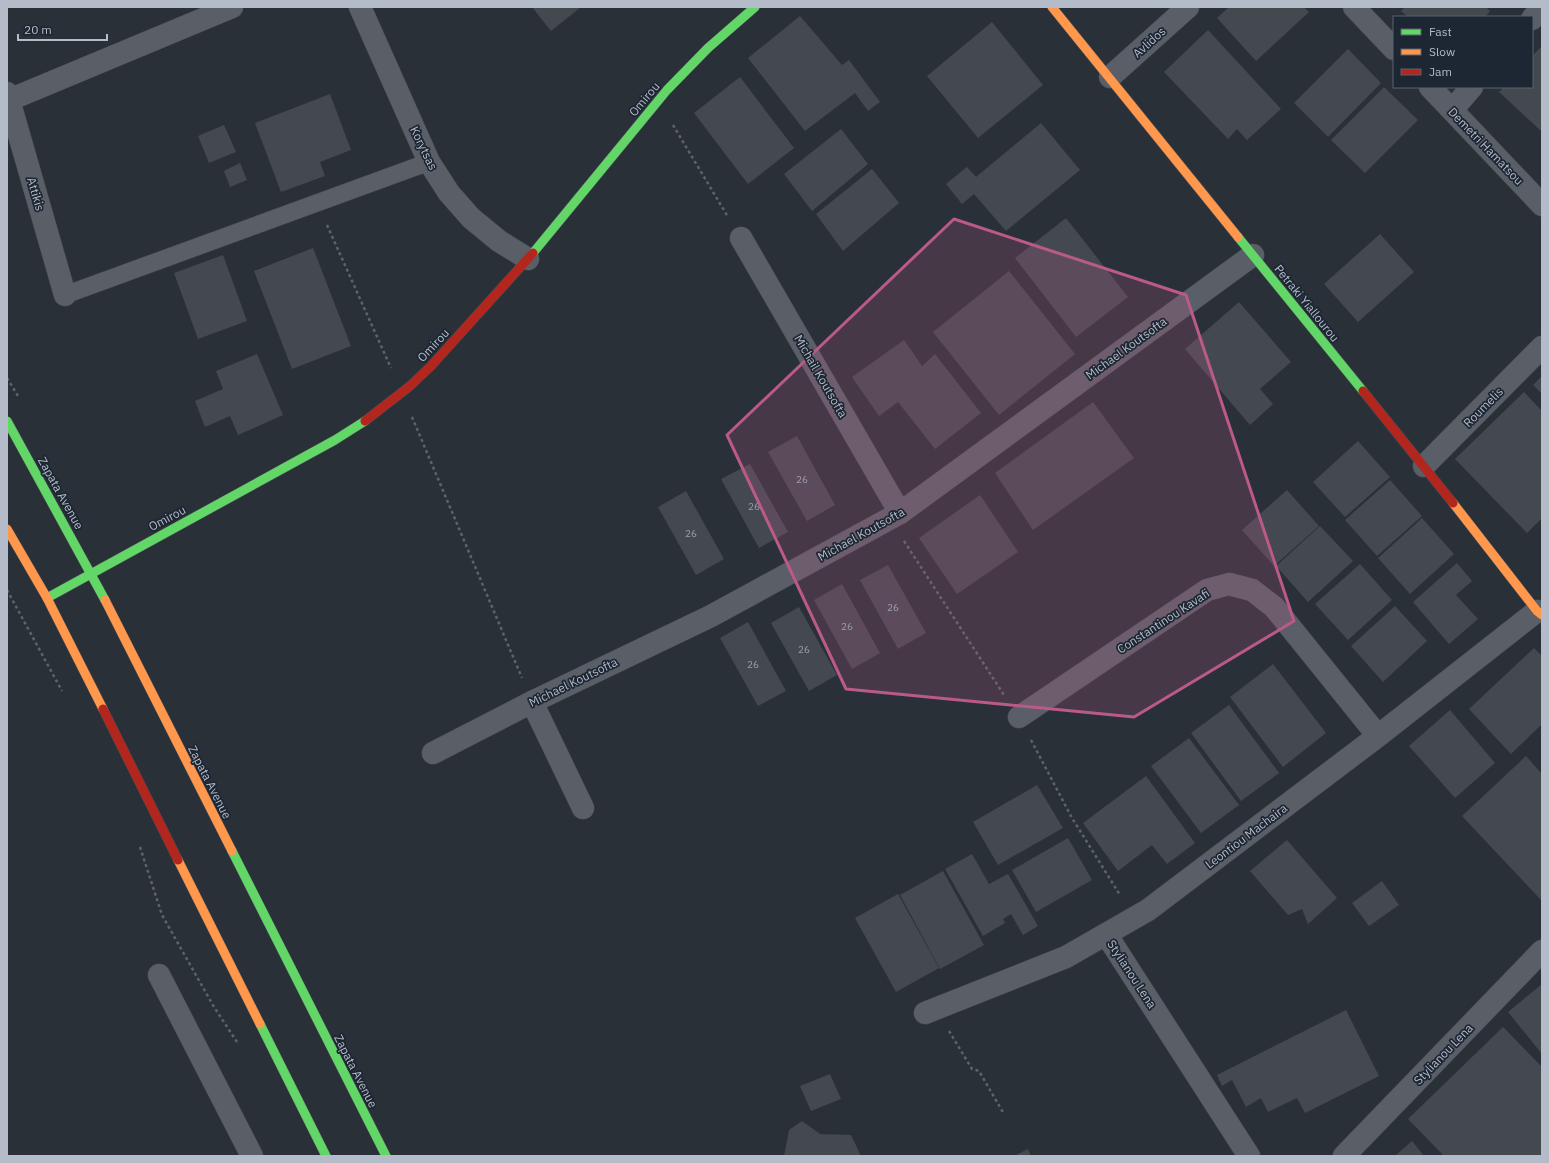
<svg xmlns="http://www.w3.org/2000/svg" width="1549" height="1163" font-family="'IBM Plex Sans',sans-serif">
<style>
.building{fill:#444950}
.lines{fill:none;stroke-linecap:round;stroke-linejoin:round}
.lane-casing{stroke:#484c53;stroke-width:18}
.street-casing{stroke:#484c53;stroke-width:23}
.fast-casing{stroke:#484c53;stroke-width:10}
.slow-casing{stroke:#484c53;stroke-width:10}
.jam-casing{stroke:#484c53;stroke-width:10}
.path{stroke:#5d636a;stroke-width:2.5;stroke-dasharray:3 3;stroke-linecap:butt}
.lane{stroke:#5a5e66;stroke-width:17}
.street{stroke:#5a5e66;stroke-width:22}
.fast{stroke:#63d668;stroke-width:9}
.slow{stroke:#ff974d;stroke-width:9}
.jam{stroke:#b3261e;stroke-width:9}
.marked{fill:#bc5a87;fill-opacity:0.2;stroke:#bc5a87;stroke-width:3;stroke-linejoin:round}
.labels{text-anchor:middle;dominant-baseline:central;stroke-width:3.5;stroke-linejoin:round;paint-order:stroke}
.number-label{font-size:10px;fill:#989fab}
.street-label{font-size:12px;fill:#b4bcc9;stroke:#1d2633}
</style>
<rect width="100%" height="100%" fill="#2a3038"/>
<path class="building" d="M 532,7 L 581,7 L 551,31 Z
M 1229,7 L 1304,7 L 1309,12 L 1256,61 L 1217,18 Z
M 1405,7 L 1486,7 L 1490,11 L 1485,17 L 1408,17 L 1401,11 Z
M 800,16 L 842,65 L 849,60 L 880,102 L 868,111 L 855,93 L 805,131 L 748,58 Z
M 992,22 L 1043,85 L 978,138 L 927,76 Z
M 1208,30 L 1281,109 L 1247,140 L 1237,129 L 1228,139 L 1164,72 Z
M 1542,46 L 1542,132 L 1499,92 L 1504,87 L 1532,87 L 1532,56 Z
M 1348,49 L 1381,83 L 1328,137 L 1294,103 Z
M 740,77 L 794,148 L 748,184 L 694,113 Z
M 1384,87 L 1418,120 L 1365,173 L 1331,140 Z
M 330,94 L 351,150 L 320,162 L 325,176 L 281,192 L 255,123 Z
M 1041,123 L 1080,170 L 1006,231 L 974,194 L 962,204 L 946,184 L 967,167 L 976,177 Z
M 224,125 L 236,152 L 209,163 L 198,136 Z
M 841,129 L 868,164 L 812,211 L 784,174 Z
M 240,163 L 247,180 L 230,187 L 224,171 Z
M 872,169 L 899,203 L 843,251 L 816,214 Z
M 1066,218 L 1128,297 L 1076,337 L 1015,258 Z
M 1380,234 L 1414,272 L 1358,322 L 1324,284 Z
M 313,248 L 351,346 L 292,369 L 254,271 Z
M 223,255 L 247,321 L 198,339 L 174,273 Z
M 1009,271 L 1075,354 L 999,415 L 933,332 Z
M 1239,302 L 1291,362 L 1260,389 L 1273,404 L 1250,425 L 1185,349 Z
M 904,340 L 922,366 L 935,354 L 981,413 L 935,449 L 898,402 L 879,416 L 852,377 Z
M 257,354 L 283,415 L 238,435 L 230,416 L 205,427 L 195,401 L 223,389 L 216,371 Z
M 1542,376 L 1542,394 L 1533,385 Z
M 1524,392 L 1542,411 L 1542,518 L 1527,533 L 1455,459 Z
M 1093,402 L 1134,458 L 1033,530 L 995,473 Z
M 797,436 L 835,505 L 807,521 L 768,452 Z
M 1358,441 L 1390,477 L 1345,517 L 1313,482 Z
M 750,464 L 788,532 L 759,548 L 721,479 Z
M 1390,480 L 1422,516 L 1377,556 L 1345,520 Z
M 1287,490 L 1319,526 L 1274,566 L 1242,530 Z
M 686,491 L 724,559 L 696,575 L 658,507 Z
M 980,495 L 1018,552 L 957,594 L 919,538 Z
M 1422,518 L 1454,554 L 1410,594 L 1378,558 Z
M 1320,526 L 1353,561 L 1308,602 L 1276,566 Z
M 1457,563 L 1472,581 L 1456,595 L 1478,619 L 1449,644 L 1413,602 Z
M 1360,564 L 1392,600 L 1348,640 L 1315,604 Z
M 888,565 L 926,633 L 898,649 L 860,580 Z
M 842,584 L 880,653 L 852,669 L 814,600 Z
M 1395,606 L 1427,641 L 1383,682 L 1351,646 Z
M 799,607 L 837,675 L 809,691 L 771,623 Z
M 748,622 L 786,691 L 758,706 L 720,638 Z
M 1534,648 L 1542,656 L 1542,724 L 1511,754 L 1469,709 Z
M 1273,664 L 1326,733 L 1283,767 L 1230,697 Z
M 1229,705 L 1279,773 L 1241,801 L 1191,733 Z
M 1450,710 L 1495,763 L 1455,798 L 1409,746 Z
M 1189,738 L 1239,805 L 1201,833 L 1151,766 Z
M 1526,756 L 1542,774 L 1542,901 L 1462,816 Z
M 1146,776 L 1195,843 L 1167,864 L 1152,845 L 1118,871 L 1083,823 Z
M 1037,785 L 1063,828 L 998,865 L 973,822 Z
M 1068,838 L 1092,880 L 1036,912 L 1012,870 Z
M 1287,840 L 1337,898 L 1308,924 L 1302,909 L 1288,915 L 1250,871 Z
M 972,854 L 989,884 L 1008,874 L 1038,926 L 1023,935 L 1011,914 L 1003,919 L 1005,923 L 983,936 L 945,869 Z
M 943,871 L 984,945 L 940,969 L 900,895 Z
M 1382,881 L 1399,905 L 1369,926 L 1352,903 Z
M 898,894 L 939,968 L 896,992 L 855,918 Z
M 1542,984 L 1542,1054 L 1508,1012 Z
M 1346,1010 L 1379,1076 L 1305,1113 L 1297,1098 L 1268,1112 L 1261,1098 L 1246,1107 L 1232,1080 L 1222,1086 L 1217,1075 Z
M 1503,1027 L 1542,1067 L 1542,1153 L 1539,1156 L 1444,1156 L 1408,1119 Z
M 830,1074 L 841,1099 L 811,1111 L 800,1086 Z
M 802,1121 L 820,1134 L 851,1135 L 861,1156 L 784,1156 L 789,1130 Z
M 1412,1141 L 1424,1156 L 1395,1156 Z
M 1028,1149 L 1031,1156 L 1014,1156 Z"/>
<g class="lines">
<g class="lane-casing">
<path id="lane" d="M 65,295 L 429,162"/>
</g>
<g class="street-casing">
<path id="street" d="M 360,7 L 429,162 L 449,193 L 471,218 L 499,241 L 528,259
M 1354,7 L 1394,49
M 1532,19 L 1542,7
M 1110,77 L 1188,7
M 1430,87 L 1542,205
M 7,93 L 65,295
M 9,100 L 232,7
M 1452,110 L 1472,87
M 741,238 L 900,513
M 1424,466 L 1542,347
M 532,702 L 583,808
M 1019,717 L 1207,590 L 1229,584 L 1252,590 L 1274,607 L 1378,736
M 433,753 L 532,702 L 711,616 L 900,513 L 1253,255
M 1106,934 L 1249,1156
M 159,975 L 252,1156
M 925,1013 L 1066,957 L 1148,910 L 1378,736 L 1537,611
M 1344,1156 L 1542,951"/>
</g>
<g class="fast-casing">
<path id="fast" d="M 1238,237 L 1363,391
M 533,253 L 667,90 L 708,48 L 755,7
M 7,421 L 105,600
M 47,598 L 335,440 L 365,421
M 232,851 L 386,1156
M 260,1024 L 326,1156"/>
</g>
<g class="slow-casing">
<path id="slow" d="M 1052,7 L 1238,237
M 1453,503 L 1537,611 L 1542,615
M 7,529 L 47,598 L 103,709
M 105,600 L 232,851
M 178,860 L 260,1024"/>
</g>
<g class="jam-casing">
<path id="jam" d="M 1363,391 L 1453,503
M 365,421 L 410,386 L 431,366 L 533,253
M 103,709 L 178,860"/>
</g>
<path class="path" d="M 673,125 L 728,217
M 327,225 L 391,368
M 7,378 L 18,396
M 412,417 L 522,678
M 904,541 L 1004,695
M 7,590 L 62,691
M 1031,740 L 1072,818 L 1120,895
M 140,847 L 162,915 L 214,1007 L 237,1042
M 949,1031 L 972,1069 L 979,1071 L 1004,1114"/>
<use href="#lane" class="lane"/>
<use href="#street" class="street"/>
<use href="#fast" class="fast"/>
<use href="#slow" class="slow"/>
<use href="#jam" class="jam"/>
</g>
<path class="marked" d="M 954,219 L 1186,295 L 1294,621 L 1134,717 L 846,689 L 727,435 Z"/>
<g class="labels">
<g class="number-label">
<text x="802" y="479">26</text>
<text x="754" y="506">26</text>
<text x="691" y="533">26</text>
<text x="893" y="607">26</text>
<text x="847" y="626">26</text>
<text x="804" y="649">26</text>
<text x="753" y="664">26</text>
</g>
<g class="street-label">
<text transform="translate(1149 42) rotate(-42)">Avlidos</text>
<text transform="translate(644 99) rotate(-50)">Omirou</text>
<text transform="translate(1486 146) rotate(46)">Demetri Hamatsou</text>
<text transform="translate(424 148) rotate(64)">Korytsas</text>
<text transform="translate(36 194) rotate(74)">Attikis</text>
<text transform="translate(1307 303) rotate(51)">Petraki Yiallourou</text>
<text transform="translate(433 345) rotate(-47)">Omirou</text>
<text transform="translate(1126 348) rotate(-36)">Michael Koutsofta</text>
<text transform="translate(821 376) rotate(60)">Michail Koutsofta</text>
<text transform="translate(1483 407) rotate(-45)">Roumelis</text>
<text transform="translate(61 493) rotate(61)">Zapata Avenue</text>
<text transform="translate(167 518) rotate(-28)">Omirou</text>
<text transform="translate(861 534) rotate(-29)">Michael Koutsofta</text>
<text transform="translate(1163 621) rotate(-33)">Constantinou Kavafi</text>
<text transform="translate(573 682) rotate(-26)">Michael Koutsofta</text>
<text transform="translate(210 782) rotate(63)">Zapata Avenue</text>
<text transform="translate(1246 836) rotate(-37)">Leontiou Machaira</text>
<text transform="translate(1132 974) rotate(57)">Stylianou Lena</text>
<text transform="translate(1443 1054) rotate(-46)">Stylianou Lena</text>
<text transform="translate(356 1071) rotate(63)">Zapata Avenue</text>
</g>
</g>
<rect width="1549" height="1163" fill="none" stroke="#b4bcc9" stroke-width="16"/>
<rect x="1393" y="16" width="140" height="72" fill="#1d2633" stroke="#59626f"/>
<rect x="1401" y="29" width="20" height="6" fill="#63d668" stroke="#59626f"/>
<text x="1429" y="36" font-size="12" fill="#b4bcc9">Fast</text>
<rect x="1401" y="49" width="20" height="6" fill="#ff974d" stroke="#59626f"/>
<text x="1429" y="56" font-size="12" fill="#b4bcc9">Slow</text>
<rect x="1401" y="69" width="20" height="6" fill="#b3261e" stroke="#59626f"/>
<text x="1429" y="76" font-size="12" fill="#b4bcc9">Jam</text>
<path d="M18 34v6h89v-6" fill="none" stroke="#b4bcc9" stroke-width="2"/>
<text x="24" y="34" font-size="12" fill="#b4bcc9" stroke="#1d2633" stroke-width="3" paint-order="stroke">20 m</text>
</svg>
